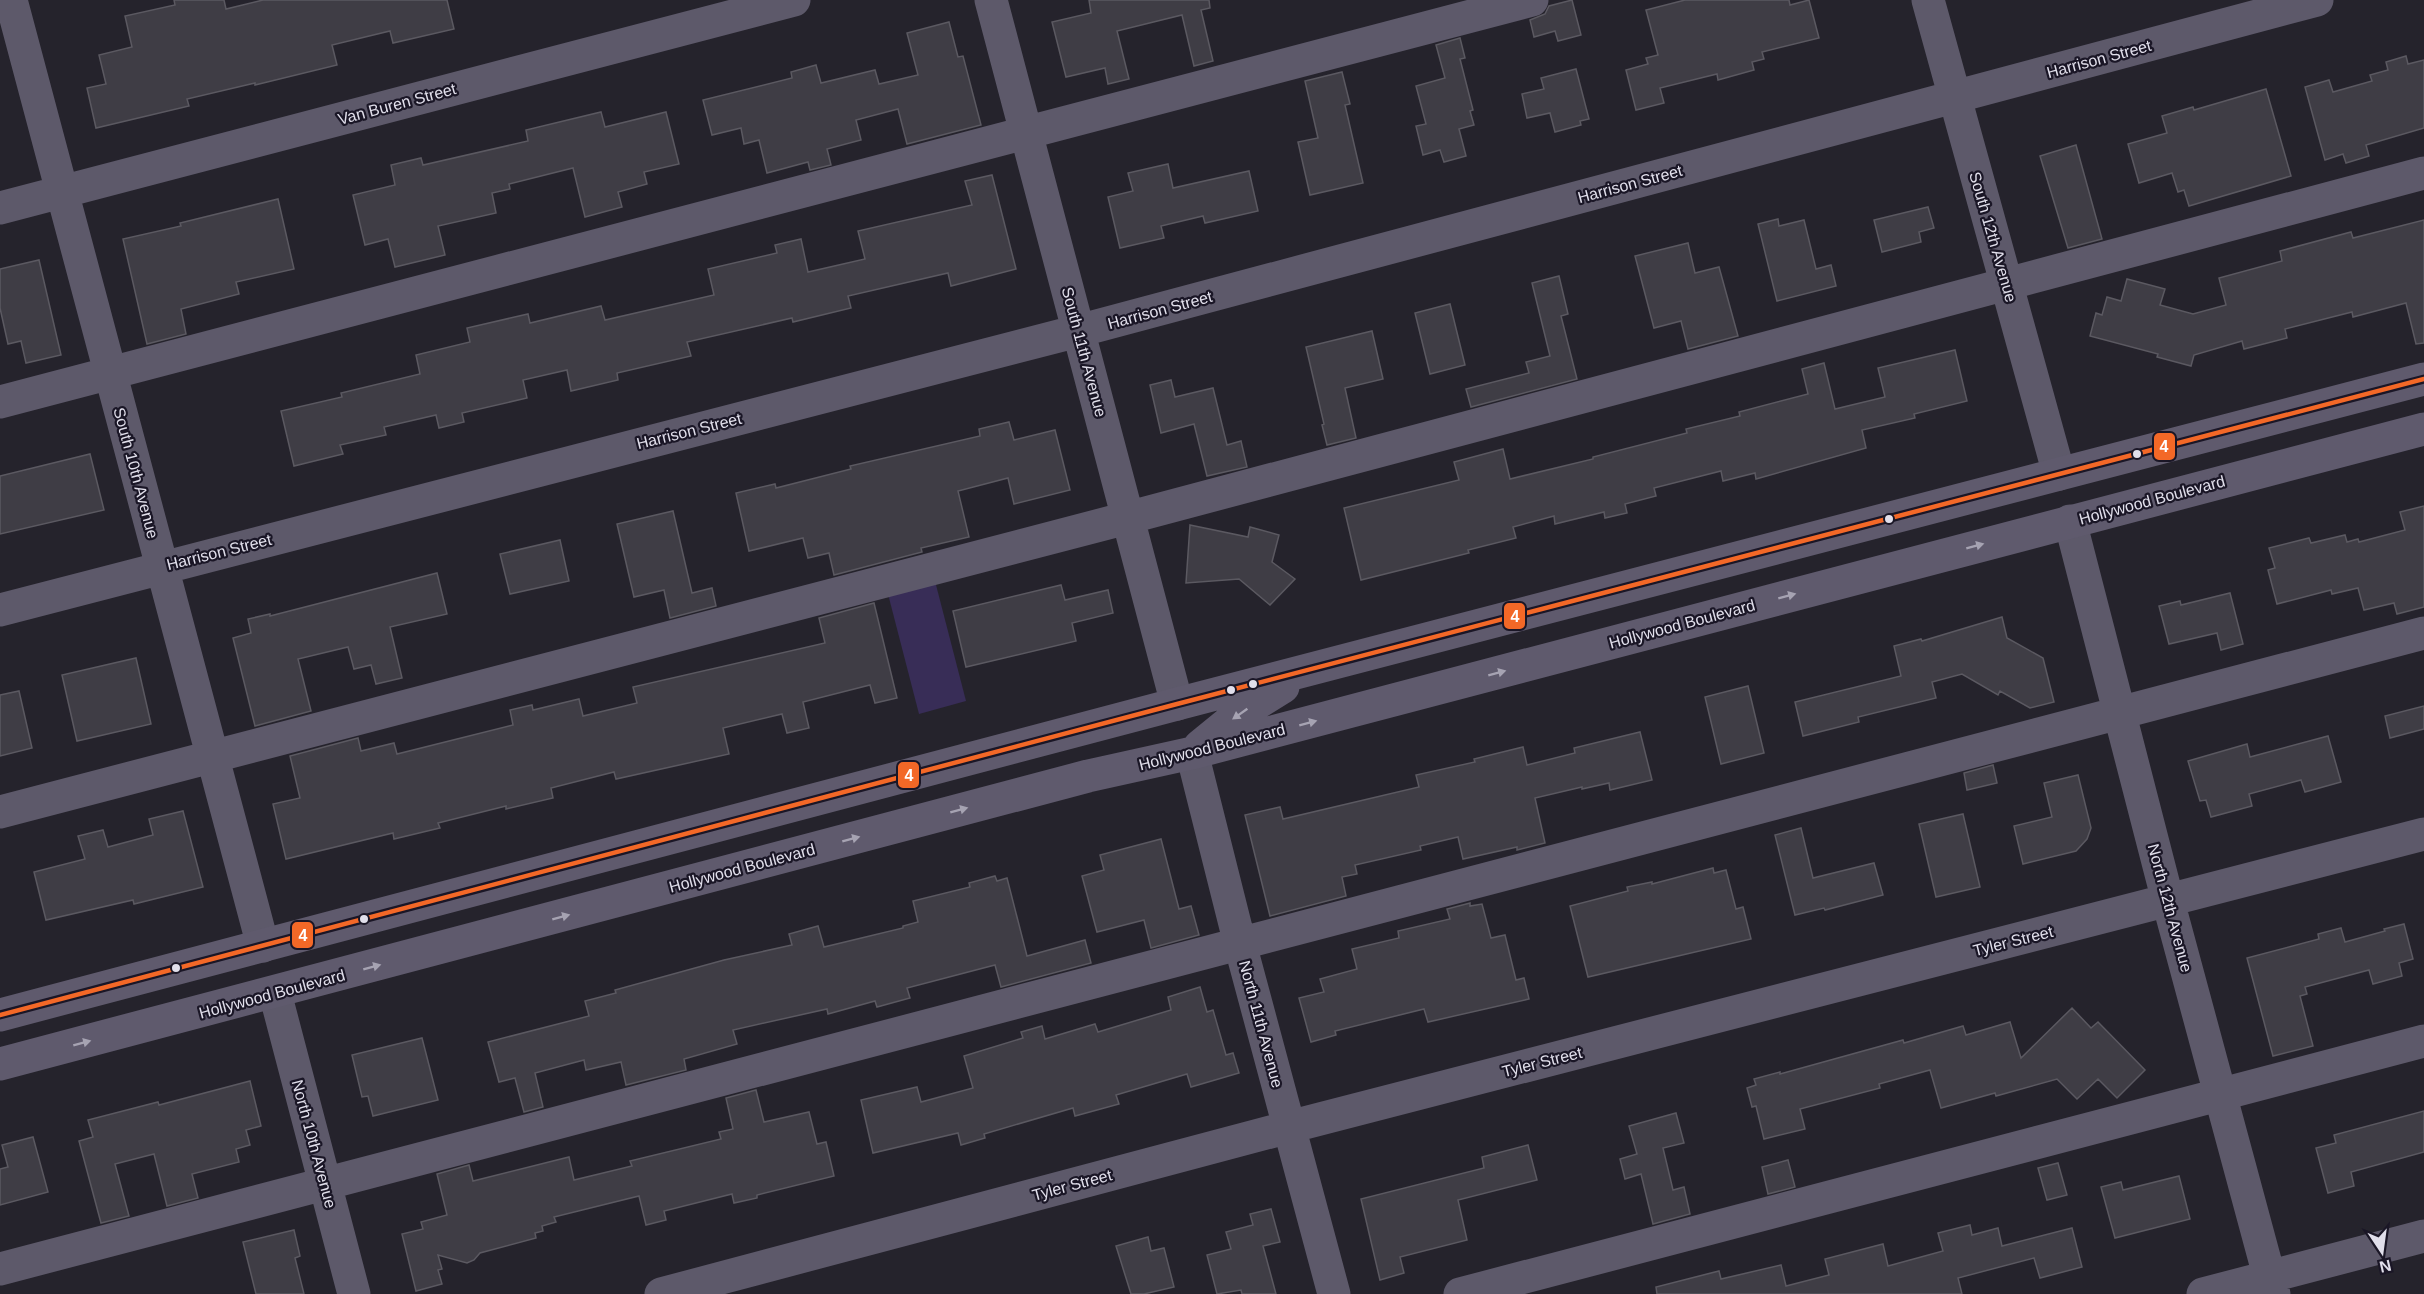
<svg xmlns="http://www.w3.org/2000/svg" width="2424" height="1294" font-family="Helvetica,sans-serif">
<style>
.green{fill:#382d57}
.building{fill:#3f3d45;stroke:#5b5961;stroke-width:1.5}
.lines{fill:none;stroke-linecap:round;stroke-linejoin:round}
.minor{stroke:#5d596a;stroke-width:33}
.major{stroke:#5f5a6d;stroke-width:33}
.bus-1-casing{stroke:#1a1626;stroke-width:9}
.bus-1{stroke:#f36827;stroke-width:4.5}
.oneway{fill:#a6a3b2}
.bus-dot{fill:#e1dfeb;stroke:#1a1626;stroke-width:2}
.labels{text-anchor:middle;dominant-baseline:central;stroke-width:4.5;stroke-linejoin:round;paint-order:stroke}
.street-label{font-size:16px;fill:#e1dfeb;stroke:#1a1626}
.line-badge{stroke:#1a1626;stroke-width:2}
.badge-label{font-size:16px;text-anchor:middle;font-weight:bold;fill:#fff}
</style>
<rect width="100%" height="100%" fill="#25232c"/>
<path class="green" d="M 935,581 L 966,701 L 919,714 L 888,594 Z"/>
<path class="building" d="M 174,0 L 224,0 L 226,9 L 263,0 L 447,0 L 454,29 L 393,43 L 390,31 L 332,45 L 337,65 L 255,85 L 255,83 L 187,99 L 189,106 L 96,128 L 87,88 L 106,84 L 99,55 L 132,47 L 125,16 L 175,5 Z
M 1089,0 L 1209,0 L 1210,8 L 1201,10 L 1213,61 L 1194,66 L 1182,15 L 1117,31 L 1129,79 L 1108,84 L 1105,68 L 1066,77 L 1052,22 L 1091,13 Z
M 1572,0 L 1581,35 L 1558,41 L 1555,31 L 1534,37 L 1530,20 L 1545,14 L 1549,6 Z
M 1685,0 L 1789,0 L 1790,5 L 1809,0 L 1819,38 L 1762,52 L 1764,59 L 1752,62 L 1754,70 L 1718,80 L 1717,74 L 1660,88 L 1664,103 L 1636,110 L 1626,70 L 1648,64 L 1646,58 L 1658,55 L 1646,10 Z
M 949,22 L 958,57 L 963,56 L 981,125 L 907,144 L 898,109 L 856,120 L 861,140 L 827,149 L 831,165 L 810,170 L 808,162 L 767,173 L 759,140 L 744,144 L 741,128 L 712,135 L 703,100 L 792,78 L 791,72 L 816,65 L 821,83 L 875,70 L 879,84 L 918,75 L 907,33 Z
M 1460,38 L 1465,58 L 1460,59 L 1473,110 L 1470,111 L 1474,125 L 1459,129 L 1466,156 L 1444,162 L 1440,150 L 1423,155 L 1416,126 L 1426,124 L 1416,86 L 1445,78 L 1436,45 Z
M 2406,56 L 2408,64 L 2424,60 L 2424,128 L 2366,145 L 2369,156 L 2346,163 L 2343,154 L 2325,160 L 2305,87 L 2329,80 L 2333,92 L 2372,81 L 2370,75 L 2388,70 L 2386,62 Z
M 1576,69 L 1589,119 L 1580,121 L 1581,125 L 1555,132 L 1550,113 L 1527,118 L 1522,94 L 1544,89 L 1541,78 Z
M 1342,72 L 1350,104 L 1345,105 L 1363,183 L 1310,195 L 1298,142 L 1318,138 L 1305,81 Z
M 2266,89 L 2291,176 L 2189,206 L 2184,190 L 2178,192 L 2172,173 L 2139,183 L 2128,144 L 2167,133 L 2162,116 L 2193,107 L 2194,110 Z
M 601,112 L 605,127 L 666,112 L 679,164 L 644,172 L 647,184 L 618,192 L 622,207 L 585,217 L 573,168 L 509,184 L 510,189 L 492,193 L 496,213 L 438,226 L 445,255 L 395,267 L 388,239 L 365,245 L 353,195 L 395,185 L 391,165 L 421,158 L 423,165 L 528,141 L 526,130 Z
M 2076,145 L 2102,239 L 2068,248 L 2040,156 Z
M 1168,164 L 1173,188 L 1249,171 L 1258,211 L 1205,223 L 1203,216 L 1161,226 L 1164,238 L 1120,248 L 1108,197 L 1133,191 L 1128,173 Z
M 992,175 L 1016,269 L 951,286 L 948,273 L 848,296 L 851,308 L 793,322 L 792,318 L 687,342 L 691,356 L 617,373 L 618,380 L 571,391 L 567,370 L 523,380 L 527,398 L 462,413 L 464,422 L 439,428 L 436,415 L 384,427 L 386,435 L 340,445 L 343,454 L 294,466 L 281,411 L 342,397 L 341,393 L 420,374 L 416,355 L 470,342 L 467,328 L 528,314 L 530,323 L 601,306 L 605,320 L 714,295 L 708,269 L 777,253 L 775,245 L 801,239 L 808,272 L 865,259 L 858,231 L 972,205 L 965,181 Z
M 278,199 L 294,269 L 236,282 L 239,294 L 181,309 L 186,334 L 147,344 L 123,239 L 181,226 L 180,223 Z
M 1928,207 L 1934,228 L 1919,232 L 1921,242 L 1882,252 L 1874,220 Z
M 1778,219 L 1779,226 L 1804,220 L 1816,269 L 1831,265 L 1836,286 L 1777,301 L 1758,224 Z
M 2424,220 L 2424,343 L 2416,344 L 2406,303 L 2353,317 L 2352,312 L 2285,329 L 2287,338 L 2244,349 L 2242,341 L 2194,355 L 2191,366 L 2157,357 L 2158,354 L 2090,336 L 2096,313 L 2102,315 L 2107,297 L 2121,301 L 2127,279 L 2165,289 L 2160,305 L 2193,314 L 2226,305 L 2219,278 L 2282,261 L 2280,251 L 2351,232 L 2353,238 Z
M 1688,243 L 1695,273 L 1719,267 L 1738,336 L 1688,349 L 1681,321 L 1654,328 L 1635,256 Z
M 39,260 L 61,355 L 26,363 L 21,341 L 8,344 L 0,308 L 0,269 Z
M 1559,276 L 1568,314 L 1561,316 L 1577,379 L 1471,407 L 1466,389 L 1529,373 L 1526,362 L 1550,356 L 1532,283 Z
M 1450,304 L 1465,365 L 1430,374 L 1415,313 Z
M 1372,331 L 1383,379 L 1345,388 L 1356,438 L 1327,445 L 1322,425 L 1324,424 L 1306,347 Z
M 1955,350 L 1967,401 L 1914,414 L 1915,418 L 1862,430 L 1866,448 L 1756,479 L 1755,473 L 1723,481 L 1721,471 L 1654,488 L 1656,496 L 1625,504 L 1627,513 L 1605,518 L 1604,512 L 1555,524 L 1554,516 L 1513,527 L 1516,538 L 1468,550 L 1469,553 L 1361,580 L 1344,508 L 1459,480 L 1454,462 L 1503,449 L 1510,479 L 1593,459 L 1593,457 L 1687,433 L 1686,429 L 1740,416 L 1739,412 L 1808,394 L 1802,369 L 1824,363 L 1835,409 L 1885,397 L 1878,368 Z
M 1171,380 L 1175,397 L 1213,388 L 1227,445 L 1241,441 L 1247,467 L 1207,476 L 1194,424 L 1161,433 L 1150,385 Z
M 1009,422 L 1014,440 L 1055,430 L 1070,490 L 1014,504 L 1008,478 L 958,491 L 969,537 L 921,548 L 922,552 L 834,575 L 829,553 L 808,558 L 803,538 L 749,551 L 736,493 L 775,484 L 776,488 L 851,469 L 850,466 L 980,436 L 979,429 Z
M 90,454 L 104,510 L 0,534 L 0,476 Z
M 2424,506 L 2424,607 L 2397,614 L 2394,603 L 2364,610 L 2358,588 L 2332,594 L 2331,590 L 2277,604 L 2268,570 L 2275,568 L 2269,548 L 2309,538 L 2311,543 L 2345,535 L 2347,542 L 2358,539 L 2359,542 L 2405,530 L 2400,512 Z
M 673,511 L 692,593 L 712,588 L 716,606 L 670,618 L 664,590 L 634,597 L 617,524 Z
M 1190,525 L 1248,537 L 1250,527 L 1279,535 L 1272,562 L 1295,579 L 1270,605 L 1239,579 L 1186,583 Z
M 560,540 L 569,581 L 510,594 L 500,554 Z
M 437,573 L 447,614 L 390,627 L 402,678 L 376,684 L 371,665 L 354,669 L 348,647 L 298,659 L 311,711 L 255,726 L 233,638 L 251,633 L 248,619 L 270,614 L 270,616 Z
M 1061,585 L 1065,600 L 1108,590 L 1113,613 L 1072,623 L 1076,641 L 966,667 L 953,611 Z
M 2230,593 L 2243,644 L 2221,650 L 2217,633 L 2169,644 L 2159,606 L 2180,601 L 2181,605 Z
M 874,603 L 897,698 L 875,703 L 870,685 L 803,702 L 809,728 L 787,733 L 782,714 L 723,728 L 729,754 L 616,779 L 614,772 L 551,788 L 553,798 L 506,809 L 506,806 L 438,823 L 440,828 L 394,839 L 393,833 L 286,859 L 273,804 L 300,798 L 290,756 L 358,738 L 361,751 L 394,743 L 397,754 L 513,725 L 510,710 L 532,705 L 533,710 L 579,699 L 583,716 L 637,703 L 633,687 L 825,643 L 819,618 Z
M 2002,617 L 2007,638 L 2043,658 L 2054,702 L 2030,708 L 2000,691 L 1998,695 L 1962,674 L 1932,682 L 1936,698 L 1858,717 L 1859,722 L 1803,736 L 1795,702 L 1901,676 L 1894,646 L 1921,639 L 1922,641 Z
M 136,658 L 151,724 L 77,741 L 62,675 Z
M 1748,686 L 1764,753 L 1721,764 L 1705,697 Z
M 19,691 L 32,748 L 0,756 L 0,695 Z
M 2424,706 L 2424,729 L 2390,738 L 2385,716 Z
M 1640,732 L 1652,780 L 1610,790 L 1609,783 L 1582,789 L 1582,787 L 1535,798 L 1545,843 L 1517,850 L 1517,847 L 1463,859 L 1458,837 L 1420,846 L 1421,850 L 1355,865 L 1357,874 L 1342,877 L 1346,896 L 1270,916 L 1245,815 L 1280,807 L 1283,819 L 1419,787 L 1416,775 L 1475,762 L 1474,759 L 1523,747 L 1527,765 L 1575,753 L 1574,748 Z
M 2328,736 L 2341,782 L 2305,792 L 2301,780 L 2249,794 L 2252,806 L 2211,817 L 2206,800 L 2200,801 L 2188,761 L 2247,744 L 2250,757 Z
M 1993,765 L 1997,783 L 1967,790 L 1964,773 Z
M 2078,775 L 2091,828 L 2087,839 L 2076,851 L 2023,864 L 2014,826 L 2052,817 L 2044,783 Z
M 183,811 L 203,887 L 134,904 L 133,900 L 46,920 L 34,872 L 85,859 L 78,836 L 103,830 L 108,847 L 153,835 L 149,819 Z
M 1963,814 L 1980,887 L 1936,897 L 1919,824 Z
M 1801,828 L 1813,878 L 1874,863 L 1883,895 L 1825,910 L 1824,908 L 1795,915 L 1775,835 Z
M 1161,839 L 1179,909 L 1191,906 L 1199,935 L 1151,948 L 1144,920 L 1097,932 L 1082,876 L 1104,870 L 1100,855 Z
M 1713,868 L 1714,873 L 1726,870 L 1736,909 L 1743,907 L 1751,939 L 1588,977 L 1570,906 L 1628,891 L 1627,887 L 1652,882 L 1652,884 Z
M 995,876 L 997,881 L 1007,878 L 1027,956 L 1085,940 L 1091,963 L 1001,987 L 995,965 L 907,988 L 910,998 L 877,1007 L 875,1001 L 828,1014 L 827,1009 L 733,1030 L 737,1044 L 684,1059 L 686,1070 L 626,1085 L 621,1062 L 586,1070 L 584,1060 L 535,1073 L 543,1107 L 524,1112 L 515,1078 L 499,1082 L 488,1042 L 589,1016 L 585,1001 L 616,993 L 615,990 L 724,960 L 792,945 L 789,934 L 818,926 L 824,947 L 903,928 L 903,926 L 918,922 L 913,901 L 970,887 L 969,883 Z
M 1470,903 L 1470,906 L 1482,904 L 1491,938 L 1505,935 L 1516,980 L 1524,978 L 1529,999 L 1428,1022 L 1424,1009 L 1335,1031 L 1336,1035 L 1311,1042 L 1299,998 L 1324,992 L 1320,979 L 1357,969 L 1352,949 L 1399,938 L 1398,931 L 1450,919 L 1447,909 Z
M 2404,924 L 2413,959 L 2399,963 L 2402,976 L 2373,984 L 2369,970 L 2305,987 L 2307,994 L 2300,996 L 2313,1046 L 2273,1056 L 2247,958 L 2319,939 L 2318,934 L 2341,928 L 2345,942 L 2385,931 L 2384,929 Z
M 1200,987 L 1207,1012 L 1213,1010 L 1226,1055 L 1233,1053 L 1239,1073 L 1191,1087 L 1187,1074 L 1116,1095 L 1119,1104 L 1075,1116 L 1073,1108 L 984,1134 L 985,1138 L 961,1145 L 958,1133 L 873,1153 L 861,1100 L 917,1087 L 921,1102 L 973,1088 L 964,1056 L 1023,1038 L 1021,1032 L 1042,1026 L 1045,1039 L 1095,1024 L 1098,1032 L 1171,1010 L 1168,997 Z
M 2072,1008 L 2091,1028 L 2098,1022 L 2145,1070 L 2117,1098 L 2098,1079 L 2077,1099 L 2057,1079 L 1996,1096 L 1995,1093 L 1941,1108 L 1930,1070 L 1879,1084 L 1880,1088 L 1800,1109 L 1805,1129 L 1764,1139 L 1756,1106 L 1752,1107 L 1747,1088 L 1756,1085 L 1754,1079 L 1780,1072 L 1780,1074 L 1903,1040 L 1904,1043 L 1963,1026 L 1966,1035 L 2010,1022 L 2021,1058 Z
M 422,1038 L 438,1100 L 373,1116 L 368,1096 L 362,1097 L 352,1055 Z
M 250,1081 L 261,1126 L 246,1130 L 250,1145 L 236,1149 L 239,1162 L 192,1174 L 198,1198 L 167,1206 L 154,1154 L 115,1164 L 129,1216 L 101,1223 L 79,1141 L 93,1137 L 88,1120 L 158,1102 L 159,1105 Z
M 756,1090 L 764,1122 L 809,1112 L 817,1144 L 826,1142 L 834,1176 L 757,1195 L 757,1198 L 734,1203 L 732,1194 L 664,1211 L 666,1220 L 646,1225 L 639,1196 L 554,1217 L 556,1222 L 542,1226 L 543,1231 L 535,1233 L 536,1238 L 480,1253 L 474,1260 L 467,1263 L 438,1255 L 442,1269 L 438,1270 L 442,1284 L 416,1291 L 402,1234 L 423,1229 L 421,1222 L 447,1215 L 437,1174 L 469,1165 L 473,1181 L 569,1157 L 574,1180 L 632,1166 L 630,1161 L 721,1139 L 719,1132 L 733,1129 L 726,1098 Z
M 2424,1111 L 2424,1152 L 2351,1172 L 2354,1186 L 2328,1193 L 2316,1148 L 2336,1143 L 2334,1135 Z
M 1676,1113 L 1684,1143 L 1663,1148 L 1673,1190 L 1684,1187 L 1690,1214 L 1653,1224 L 1641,1174 L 1625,1179 L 1620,1159 L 1637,1154 L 1629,1126 Z
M 33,1137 L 48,1192 L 0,1205 L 0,1169 L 8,1167 L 2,1145 Z
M 1528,1145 L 1537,1180 L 1458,1200 L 1467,1240 L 1400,1257 L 1404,1273 L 1380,1280 L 1361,1199 L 1484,1168 L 1482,1157 Z
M 1788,1160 L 1795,1187 L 1768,1194 L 1762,1167 Z
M 2058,1163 L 2067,1195 L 2047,1200 L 2038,1168 Z
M 2179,1176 L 2190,1219 L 2115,1238 L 2101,1187 L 2121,1182 L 2123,1190 Z
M 1271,1209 L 1280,1242 L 1263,1246 L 1276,1294 L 1242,1294 L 1241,1290 L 1217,1294 L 1207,1255 L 1231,1249 L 1226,1232 L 1253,1225 L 1250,1214 Z
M 1970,1225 L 1972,1235 L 1998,1228 L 2002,1246 L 2072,1228 L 2082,1267 L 2040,1278 L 2034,1258 L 1958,1278 L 1962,1294 L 1657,1294 L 1656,1287 L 1719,1271 L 1721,1279 L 1781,1265 L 1786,1286 L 1829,1275 L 1825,1259 L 1883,1244 L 1888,1266 L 1943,1251 L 1938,1233 Z
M 294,1230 L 300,1256 L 295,1258 L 304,1294 L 256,1294 L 243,1242 Z
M 1148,1237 L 1151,1251 L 1164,1248 L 1174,1287 L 1144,1294 L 1131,1294 L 1116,1246 Z"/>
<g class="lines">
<path class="minor" d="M 11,0 L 263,946
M 991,0 L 1177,704
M 1928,0 L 2059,474
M 0,208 L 794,0
M 0,402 L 1532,0
M 2070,521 L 2168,901 L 2274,1294
M 0,610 L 1078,331 L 2317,0
M 1192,753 L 1240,944 L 1334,1294
M 0,812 L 1127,518 L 2424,173
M 275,993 L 354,1294
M 0,1269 L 2424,633
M 661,1294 L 1289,1127 L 2424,834
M 1460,1294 L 2424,1041
M 2203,1294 L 2424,1236"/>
<path class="major" d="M 1200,746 L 1238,715 L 1283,687
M 0,1015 L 1177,704 L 2424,379
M 0,1064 L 1088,776 L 1192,753 L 2424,429"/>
<g class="bus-1-casing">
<path id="bus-1" d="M 0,1015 L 1177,704 L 2424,379"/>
</g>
<use href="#bus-1" class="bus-1"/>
</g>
<defs><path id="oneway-solid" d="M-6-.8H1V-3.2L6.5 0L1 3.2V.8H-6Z" transform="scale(1.5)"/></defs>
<g class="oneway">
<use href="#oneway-solid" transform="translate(1975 546) rotate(-15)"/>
<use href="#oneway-solid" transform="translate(1787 596) rotate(-15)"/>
<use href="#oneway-solid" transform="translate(1497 673) rotate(-15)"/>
<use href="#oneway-solid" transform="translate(1240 714) rotate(145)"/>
<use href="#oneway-solid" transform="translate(1308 723) rotate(-15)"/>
<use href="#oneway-solid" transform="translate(959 810) rotate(-15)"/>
<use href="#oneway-solid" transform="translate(851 839) rotate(-15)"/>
<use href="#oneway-solid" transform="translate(561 917) rotate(-15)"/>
<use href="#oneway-solid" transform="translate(372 967) rotate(-15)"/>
<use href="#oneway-solid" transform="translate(82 1043) rotate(-15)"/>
</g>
<g class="bus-dot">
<circle cx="2137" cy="454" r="5"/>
<circle cx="1889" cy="519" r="5"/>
<circle cx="1253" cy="684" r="5"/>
<circle cx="1231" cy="690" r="5"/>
<circle cx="364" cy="919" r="5"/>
<circle cx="176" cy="968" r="5"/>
</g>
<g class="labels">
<g class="street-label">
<text transform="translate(2099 59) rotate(-15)">Harrison Street</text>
<text transform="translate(397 104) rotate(-15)">Van Buren Street</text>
<text transform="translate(1630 184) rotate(-15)">Harrison Street</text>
<text transform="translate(1993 237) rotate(74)">South 12th Avenue</text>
<text transform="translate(1160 310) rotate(-15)">Harrison Street</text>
<text transform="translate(1084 352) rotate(75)">South 11th Avenue</text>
<text transform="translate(689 431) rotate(-14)">Harrison Street</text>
<text transform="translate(136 473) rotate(75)">South 10th Avenue</text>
<text transform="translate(2152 500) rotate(-15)">Hollywood Boulevard</text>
<text transform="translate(219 552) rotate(-14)">Harrison Street</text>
<text transform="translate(1682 624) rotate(-15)">Hollywood Boulevard</text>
<text transform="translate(1212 747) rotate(-14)">Hollywood Boulevard</text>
<text transform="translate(742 868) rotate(-15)">Hollywood Boulevard</text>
<text transform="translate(2170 908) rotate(75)">North 12th Avenue</text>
<text transform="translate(2013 941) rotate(-14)">Tyler Street</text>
<text transform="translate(272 994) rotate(-15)">Hollywood Boulevard</text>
<text transform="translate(1261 1024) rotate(75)">North 11th Avenue</text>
<text transform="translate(1542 1062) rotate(-14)">Tyler Street</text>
<text transform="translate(314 1144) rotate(75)">North 10th Avenue</text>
<text transform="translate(1072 1185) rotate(-15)">Tyler Street</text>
</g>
</g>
<g class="line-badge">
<rect x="2153" y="432" width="23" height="29" rx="6" fill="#f36827"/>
<rect x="1503" y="602" width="23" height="28" rx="6" fill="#f36827"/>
<rect x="897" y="761" width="23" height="28" rx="6" fill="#f36827"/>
<rect x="291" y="921" width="23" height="28" rx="6" fill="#f36827"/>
</g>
<g class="badge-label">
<text x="2164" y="452">4</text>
<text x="1515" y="622">4</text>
<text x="909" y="781">4</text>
<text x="303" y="941">4</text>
</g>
<g transform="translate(2382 1252) rotate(167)" stroke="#1a1626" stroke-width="4.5" paint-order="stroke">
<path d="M0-4.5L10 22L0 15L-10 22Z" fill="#e1dfeb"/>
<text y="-9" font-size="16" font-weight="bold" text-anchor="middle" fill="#e1dfeb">N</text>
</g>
</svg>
